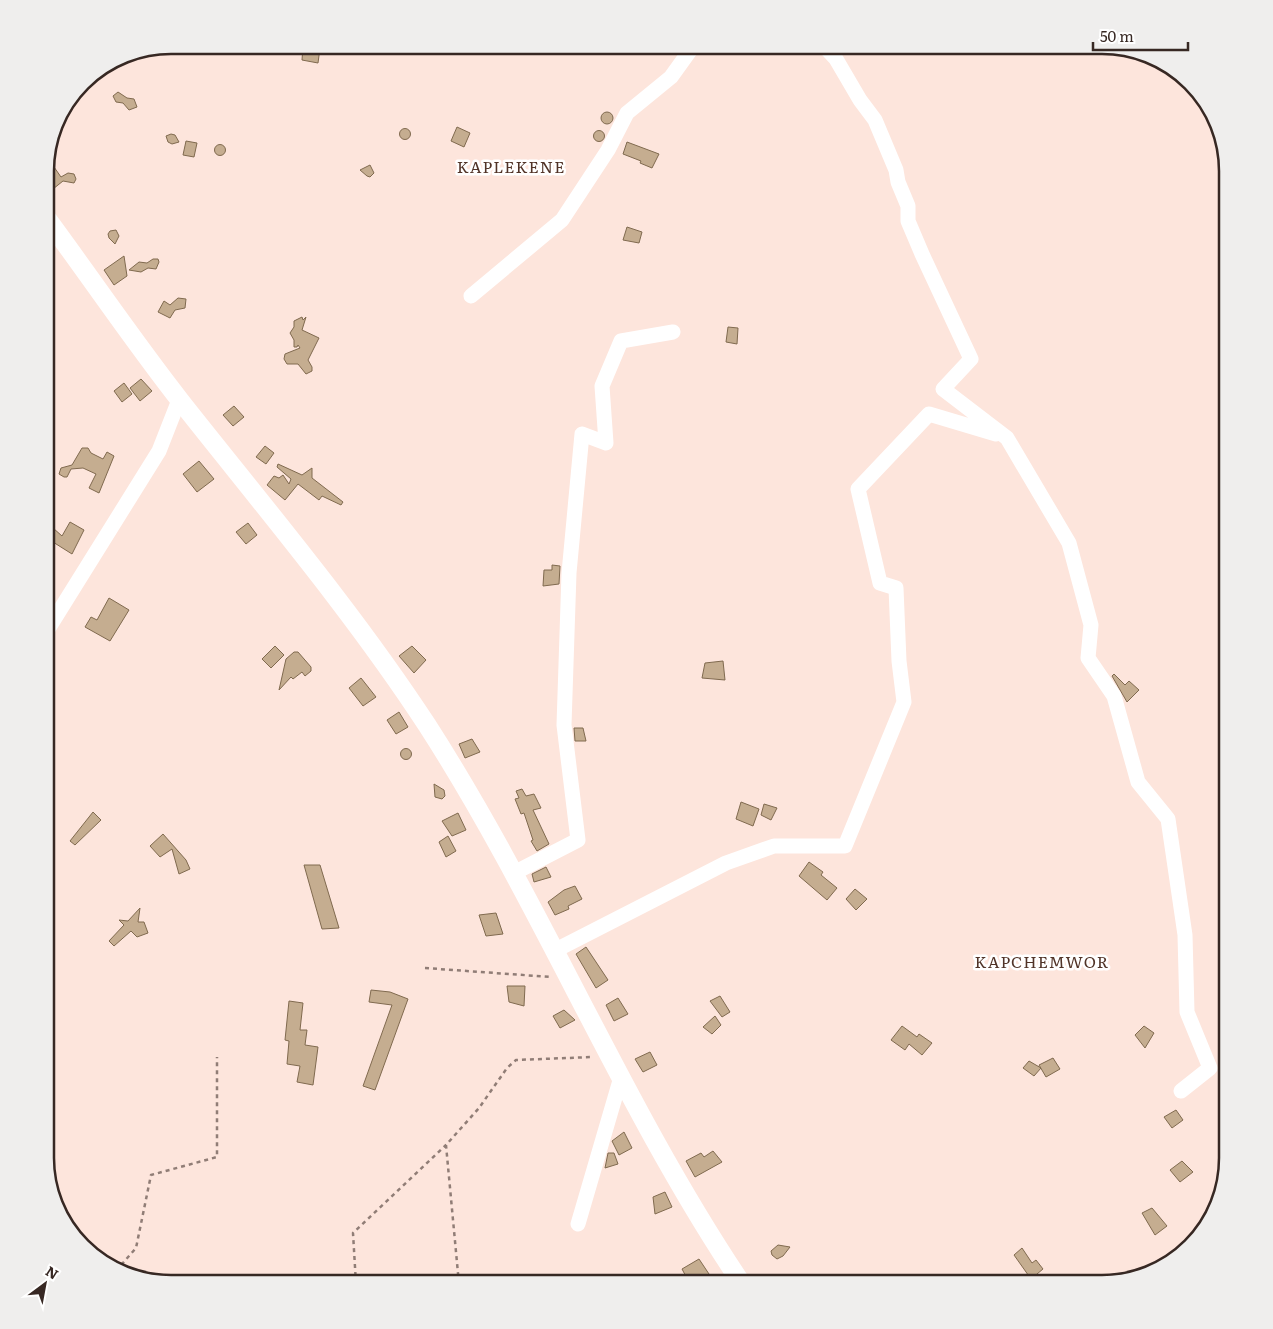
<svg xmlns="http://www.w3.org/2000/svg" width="1273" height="1329" font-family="Literata,serif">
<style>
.building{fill:#c5ad90;stroke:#806a4f}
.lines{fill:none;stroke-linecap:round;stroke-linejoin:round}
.path{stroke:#907d76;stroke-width:2.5;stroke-dasharray:4 4;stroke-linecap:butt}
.minor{stroke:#fff;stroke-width:15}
.tertiary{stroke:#fff;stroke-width:19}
.labels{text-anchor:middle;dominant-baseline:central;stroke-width:5;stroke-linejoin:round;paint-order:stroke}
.quarter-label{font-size:16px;letter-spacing:1px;fill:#513327;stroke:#fff}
.rim{fill:none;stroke:#372823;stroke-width:2.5}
</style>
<rect width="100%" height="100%" fill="#fde5dc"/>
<path class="building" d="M 303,46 L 320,48 L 318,63 L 302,60 Z
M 118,92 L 127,98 L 134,99 L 137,107 L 129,110 L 123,103 L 116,102 L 113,96 Z
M601 118a6 6 0 1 1 12 0a6 6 0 1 1-12 0Z
M 457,127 L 470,133 L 464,147 L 451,141 Z
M399.5 134a5.5 5.5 0 1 1 11 0a5.5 5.5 0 1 1-11 0Z
M593.5 136a5.5 5.5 0 1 1 11 0a5.5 5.5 0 1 1-11 0Z
M 171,134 L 175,135 L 179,142 L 172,144 L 168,142 L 166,136 Z
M 186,141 L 197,143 L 194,157 L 183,155 Z
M 627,142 L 659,154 L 652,168 L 640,163 L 641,161 L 623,154 Z
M214.5 150a5.5 5.5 0 1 1 11 0a5.5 5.5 0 1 1-11 0Z
M 47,157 L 61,177 L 68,173 L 74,174 L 76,179 L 74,183 L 63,181 L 53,189 L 45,179 Z
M 370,165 L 374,173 L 370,177 L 367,176 L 360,170 Z
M 627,227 L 642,232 L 639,243 L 623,240 Z
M 116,230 L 119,236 L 115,244 L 109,238 L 108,234 L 110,231 Z
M 124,256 L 127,276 L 114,285 L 104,270 Z
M 153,259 L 158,259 L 159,262 L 156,269 L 148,268 L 141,272 L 129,270 L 139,262 L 147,263 Z
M 178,298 L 186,299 L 185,308 L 175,310 L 170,318 L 158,312 L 164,301 L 170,305 Z
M 302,317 L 303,320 L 306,317 L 302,330 L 319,338 L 308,360 L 312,367 L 312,371 L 306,374 L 298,364 L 287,364 L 284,359 L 285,354 L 300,348 L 298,345 L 297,347 L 294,347 L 294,340 L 290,333 L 294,327 L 294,321 Z
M 728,327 L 738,328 L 737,344 L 726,342 Z
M 141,379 L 152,391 L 140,401 L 130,388 Z
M 124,383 L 132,394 L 122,402 L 114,391 Z
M 234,406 L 244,417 L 233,426 L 223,415 Z
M 265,446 L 274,453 L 266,464 L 256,457 Z
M 82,448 L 88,448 L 91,453 L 103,459 L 107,452 L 114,456 L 99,493 L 89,488 L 96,474 L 83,468 L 71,469 L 67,477 L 64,477 L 59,474 L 61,468 L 72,465 Z
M 199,461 L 214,479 L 197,492 L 183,474 Z
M 278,464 L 302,475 L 312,468 L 312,478 L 343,502 L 341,505 L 322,496 L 319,500 L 298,484 L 285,500 L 267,485 L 274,476 L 279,478 L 283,475 L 289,484 L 291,479 L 277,467 Z
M 70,522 L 84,530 L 72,554 L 45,537 L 45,527 L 53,528 L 62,536 Z
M 248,523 L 257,535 L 246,544 L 236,532 Z
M 552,565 L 560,566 L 559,584 L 543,586 L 544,570 L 552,570 Z
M 109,598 L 129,610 L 110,641 L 85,627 L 91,617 L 97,620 Z
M 275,646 L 284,655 L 271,668 L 262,659 Z
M 412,646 L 426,660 L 414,673 L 399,656 Z
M 294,652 L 298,652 L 311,667 L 311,671 L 305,676 L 302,672 L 293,679 L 291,677 L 279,690 L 286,659 Z
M 723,661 L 725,680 L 702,678 L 705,663 Z
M 1114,674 L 1125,685 L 1129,681 L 1139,690 L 1127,702 L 1112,676 Z
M 361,678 L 376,697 L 363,706 L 349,688 Z
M 399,712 L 408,727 L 396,734 L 387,720 Z
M 574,728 L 583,728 L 586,741 L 575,741 Z
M 472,739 L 480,752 L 465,758 L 459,744 Z
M400.5 754a5.5 5.5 0 1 1 11 0a5.5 5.5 0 1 1-11 0Z
M 434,784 L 444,790 L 445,796 L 442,799 L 435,797 Z
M 522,789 L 526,796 L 534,794 L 541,808 L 533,810 L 549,844 L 537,851 L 531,841 L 533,840 L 524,813 L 521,814 L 515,799 L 519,798 L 516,791 Z
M 741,802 L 759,809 L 753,826 L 736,819 Z
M 764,804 L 777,808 L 771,820 L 761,815 Z
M 93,812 L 101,820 L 75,845 L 70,841 Z
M 458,813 L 466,830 L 452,836 L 442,821 Z
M 163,834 L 186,860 L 190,869 L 179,874 L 172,849 L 160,857 L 150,846 Z
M 448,836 L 456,851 L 446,857 L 439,842 Z
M 809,862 L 823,872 L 821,875 L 837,888 L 827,900 L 799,876 Z
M 304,865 L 320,865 L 339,928 L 322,929 Z
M 546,867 L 551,877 L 534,882 L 532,874 Z
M 575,886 L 582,899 L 568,906 L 569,909 L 555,915 L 548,902 L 564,890 Z
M 855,889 L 867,899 L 856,910 L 846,899 Z
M 140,908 L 138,922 L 144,922 L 148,933 L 137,937 L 131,931 L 114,946 L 109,941 L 124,925 L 119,920 L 128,921 Z
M 496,913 L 503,934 L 486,936 L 479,915 Z
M 586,947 L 608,980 L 596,988 L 576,954 Z
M 507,986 L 525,986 L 524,1006 L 509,1002 Z
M 371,990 L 390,992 L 408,999 L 375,1090 L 363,1086 L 392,1005 L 369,1002 Z
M 720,996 L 730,1012 L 722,1017 L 710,1001 Z
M 618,998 L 628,1014 L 614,1021 L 606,1005 Z
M 289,1001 L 303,1003 L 300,1030 L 307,1030 L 305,1045 L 318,1047 L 313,1085 L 297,1082 L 300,1066 L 287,1064 L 289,1041 L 285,1040 Z
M 564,1010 L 575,1020 L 560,1028 L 553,1016 Z
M 715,1016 L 721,1025 L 712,1034 L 703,1027 Z
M 902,1026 L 917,1037 L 919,1034 L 932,1043 L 922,1055 L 909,1044 L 905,1050 L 891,1040 Z
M 1144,1026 L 1154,1033 L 1145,1048 L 1135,1035 Z
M 650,1052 L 657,1065 L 643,1072 L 635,1059 Z
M 1053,1058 L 1060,1069 L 1046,1077 L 1039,1065 Z
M 1029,1061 L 1041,1068 L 1034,1076 L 1023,1068 Z
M 1176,1110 L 1183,1120 L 1172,1128 L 1164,1117 Z
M 624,1132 L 632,1148 L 619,1155 L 612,1141 Z
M 713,1151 L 722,1162 L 695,1177 L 686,1161 L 701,1153 L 704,1157 Z
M 608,1153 L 614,1153 L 618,1164 L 605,1168 Z
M 1182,1161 L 1193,1172 L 1180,1182 L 1170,1170 Z
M 665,1192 L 672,1207 L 655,1214 L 653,1197 Z
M 1152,1208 L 1167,1226 L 1155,1235 L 1142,1213 Z
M 778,1245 L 790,1247 L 783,1256 L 777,1259 L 772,1255 L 771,1251 Z
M 1022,1248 L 1032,1263 L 1036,1260 L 1043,1269 L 1031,1279 L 1014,1255 Z
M 699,1259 L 709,1274 L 716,1284 L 690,1284 L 682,1269 Z"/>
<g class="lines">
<path class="path" d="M 425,968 L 551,977
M 103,1262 L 122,1264
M 123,1273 L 122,1264 L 136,1248 L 151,1175 L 217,1157 L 217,1057
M 356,1284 L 353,1233 L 446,1145
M 459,1284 L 446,1145 L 479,1108 L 507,1068 L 516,1060 L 593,1057"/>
<path class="minor" d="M 823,45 L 836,59 L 860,100 L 875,120 L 896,170 L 898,182 L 908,206 L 908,221 L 922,254 L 971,359 L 943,389 L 1007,438 L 1069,543 L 1091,625 L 1088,658 L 1114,696 L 1138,782 L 1168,819 L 1185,935 L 1187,1012 L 1210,1068 L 1181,1091
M 471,296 L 562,220 L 608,150 L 627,113 L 671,77 L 694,45
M 45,634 L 159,451 L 179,400
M 514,873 L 578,840 L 564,725 L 569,573 L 582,434 L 606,443 L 602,386 L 621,341 L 673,332
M 554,951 L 726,863 L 774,846 L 845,846 L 904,702 L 899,661 L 896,588 L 880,583 L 858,489 L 929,414 L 996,434
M 578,1224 L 621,1077"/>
<path class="tertiary" d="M 45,216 C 91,278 134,342 182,403 C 265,508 353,612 427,725 C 543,905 622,1106 742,1284"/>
</g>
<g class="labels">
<g class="quarter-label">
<text x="511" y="166">KAPLEKENE</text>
<text x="1042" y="961">KAPCHEMWOR</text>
</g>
</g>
<path d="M0 0H1273V1329H0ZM171 54H1102A117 117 0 0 1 1219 171V1158A117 117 0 0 1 1102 1275H171A117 117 0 0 1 54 1158V171A117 117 0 0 1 171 54Z" fill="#efeeed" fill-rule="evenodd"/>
<path class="rim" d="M171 54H1102A117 117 0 0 1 1219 171V1158A117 117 0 0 1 1102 1275H171A117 117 0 0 1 54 1158V171A117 117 0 0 1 171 54Z"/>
<g transform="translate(45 1284) rotate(32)" stroke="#ffffff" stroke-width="4" paint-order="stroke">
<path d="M0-4L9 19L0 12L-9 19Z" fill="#372823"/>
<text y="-8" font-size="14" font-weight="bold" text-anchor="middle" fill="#372823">N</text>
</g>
<path d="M1093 42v8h95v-8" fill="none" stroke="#372823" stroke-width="2.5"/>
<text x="1100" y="42" font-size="15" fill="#372823" stroke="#ffffff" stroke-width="4" paint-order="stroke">50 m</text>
</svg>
